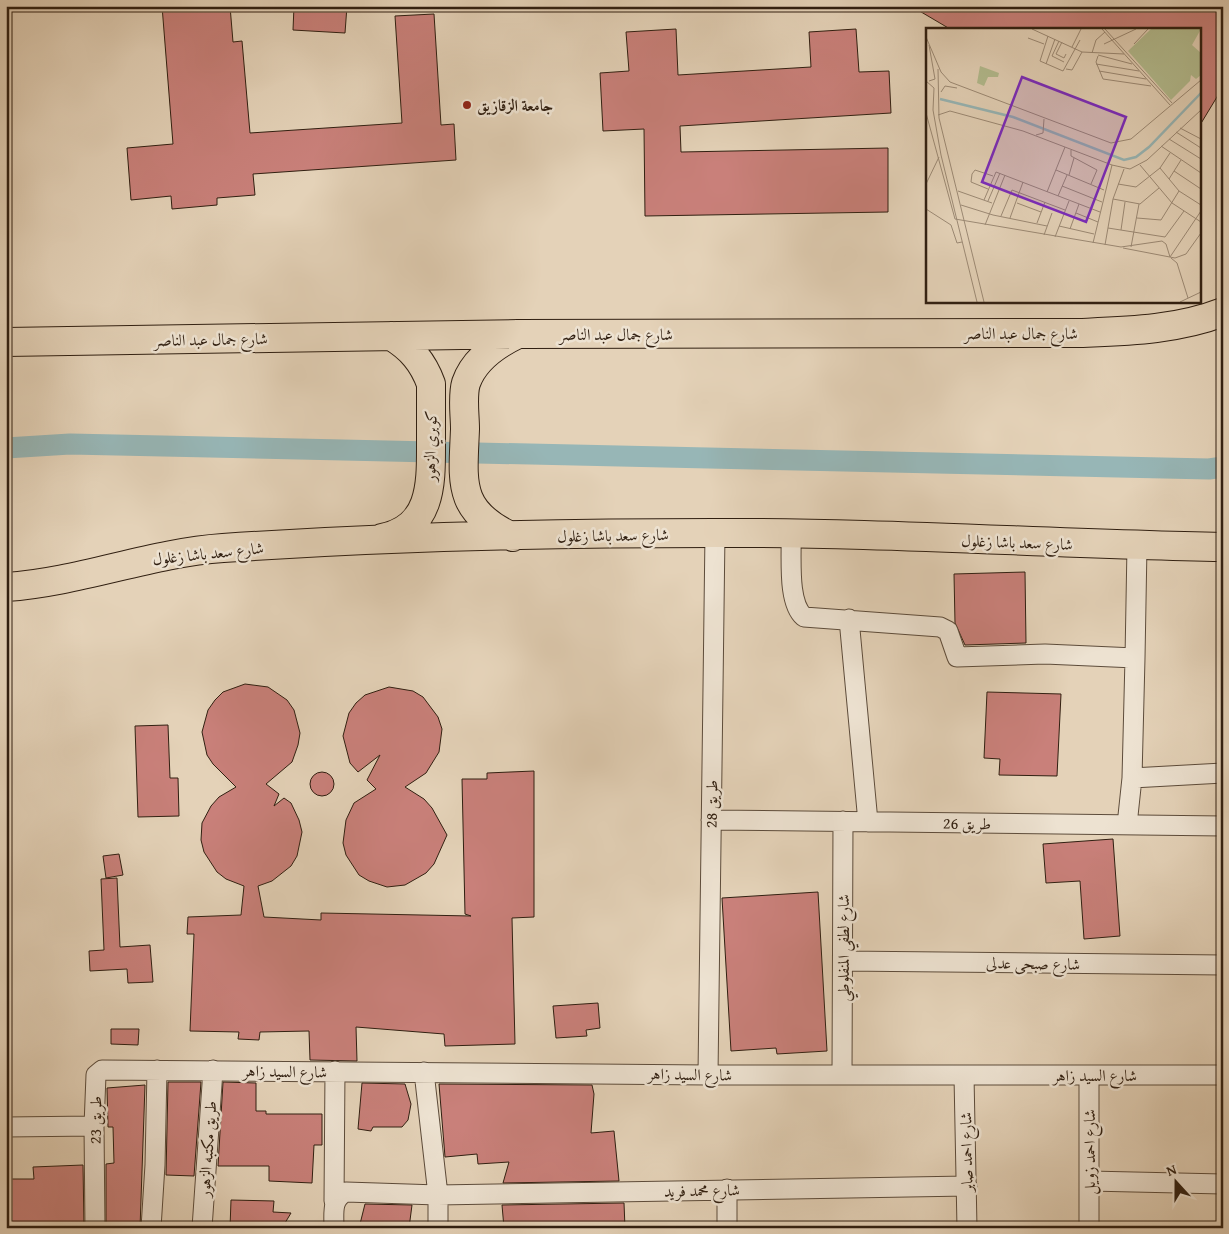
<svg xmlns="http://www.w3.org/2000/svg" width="1229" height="1234" font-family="'Gentium Book Plus',Amiri,serif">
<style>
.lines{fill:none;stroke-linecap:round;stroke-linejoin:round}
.canal{stroke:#97b6b6;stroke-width:21}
.building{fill:#c9807a;stroke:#301f11}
.street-casing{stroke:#5d4c3b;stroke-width:21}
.highway-casing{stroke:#301f11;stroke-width:30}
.street{stroke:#ede2d1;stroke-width:19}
.highway{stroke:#e4d2b8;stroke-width:28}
.poi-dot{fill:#8f2418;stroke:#ede2d1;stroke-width:2}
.labels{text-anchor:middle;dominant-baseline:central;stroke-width:5;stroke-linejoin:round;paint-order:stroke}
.poi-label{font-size:16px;font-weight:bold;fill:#301f11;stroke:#ede2d1;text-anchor:start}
.street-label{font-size:16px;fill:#301f11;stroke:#ede2d1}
.inset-river{fill:none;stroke:#97b6b6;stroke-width:2.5}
.inset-road{fill:none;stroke:#9c8a75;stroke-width:1}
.view{fill:#7b2cbf;fill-opacity:0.15;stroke:#7b2cbf;stroke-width:2.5}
.inset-edge{fill:none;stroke:#301f11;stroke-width:2.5}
</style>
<rect width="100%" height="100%" fill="#e4d2b8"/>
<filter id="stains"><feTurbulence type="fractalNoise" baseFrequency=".004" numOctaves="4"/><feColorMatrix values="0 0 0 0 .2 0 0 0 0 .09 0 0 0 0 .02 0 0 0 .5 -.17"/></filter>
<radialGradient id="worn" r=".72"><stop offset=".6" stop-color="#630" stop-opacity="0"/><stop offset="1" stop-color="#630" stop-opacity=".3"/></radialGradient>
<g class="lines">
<path class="canal" d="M 6,448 L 70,444 L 1209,469 L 1223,467"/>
</g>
<path class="building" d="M 162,6 L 230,6 L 233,42 L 242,41 L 250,133 L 402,123 L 395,16 L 434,14 L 441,125 L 454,124 L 456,160 L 253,174 L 255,195 L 217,198 L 217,205 L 172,209 L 171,196 L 131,200 L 127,148 L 173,144 Z
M 294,6 L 347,6 L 345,33 L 293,30 Z
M 911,6 L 1206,6 L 1223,16 L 1223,87 L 1200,125 L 1200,29 L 950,29 Z
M 676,29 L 678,75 L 811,67 L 809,32 L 856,29 L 859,72 L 889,71 L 891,113 L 680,126 L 681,152 L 888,148 L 888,212 L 645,216 L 644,129 L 603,131 L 600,73 L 629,71 L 626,32 Z
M 1025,572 L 1026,643 L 965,645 L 955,623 L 954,574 Z
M 245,684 L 268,687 L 287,700 L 294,710 L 300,733 L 298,745 L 292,762 L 266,784 L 279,794 L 274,806 L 284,798 L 291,803 L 299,820 L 302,832 L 297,856 L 291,866 L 272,881 L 258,886 L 264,917 L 321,920 L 321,913 L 471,916 L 465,914 L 462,779 L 487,779 L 487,773 L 534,771 L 534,917 L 512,918 L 515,1044 L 445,1046 L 444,1034 L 356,1027 L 357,1061 L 310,1060 L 309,1031 L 260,1032 L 259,1040 L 238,1039 L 239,1032 L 190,1031 L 194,934 L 187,934 L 188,917 L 241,915 L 244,886 L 226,879 L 217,872 L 204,852 L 201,840 L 202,823 L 211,806 L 219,797 L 236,787 L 213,764 L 207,755 L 202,732 L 208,710 L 215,700 L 223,692 Z
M 389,687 L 413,691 L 423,697 L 438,717 L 442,729 L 439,752 L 426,773 L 405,787 L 424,799 L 432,808 L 447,835 L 434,864 L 426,873 L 405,885 L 387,887 L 369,881 L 359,875 L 346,855 L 343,843 L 346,820 L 354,803 L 376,789 L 367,780 L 380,755 L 358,772 L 350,763 L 343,736 L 349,713 L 356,703 L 365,695 Z
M 987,692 L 1061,694 L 1057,776 L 999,775 L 1000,759 L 984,758 Z
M 168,725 L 170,778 L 178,778 L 179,816 L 138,817 L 135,726 Z
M310 784a12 12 0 1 1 24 0a12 12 0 1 1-24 0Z
M 1113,839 L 1120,936 L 1084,939 L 1080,881 L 1046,883 L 1043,844 Z
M 119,854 L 123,875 L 106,878 L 103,856 Z
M 117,878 L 120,947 L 150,945 L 153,982 L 128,983 L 127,969 L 90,971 L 89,951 L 104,950 L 101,879 Z
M 818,892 L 827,1051 L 777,1054 L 776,1048 L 731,1051 L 722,898 Z
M 598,1003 L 600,1028 L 586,1030 L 587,1036 L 556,1038 L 553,1006 Z
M 111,1029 L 139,1029 L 138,1045 L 111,1044 Z
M 168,1082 L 201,1082 L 194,1176 L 166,1175 Z
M 223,1082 L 256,1083 L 256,1111 L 266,1111 L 266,1114 L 322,1114 L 322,1145 L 314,1145 L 312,1183 L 269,1181 L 269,1166 L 218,1166 Z
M 362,1083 L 405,1084 L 411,1104 L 408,1120 L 402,1127 L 373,1127 L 371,1131 L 358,1129 Z
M 439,1084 L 592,1085 L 594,1094 L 591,1133 L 614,1131 L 619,1181 L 503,1183 L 509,1162 L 478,1164 L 477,1154 L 445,1157 Z
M 145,1085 L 140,1228 L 106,1228 L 106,1164 L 114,1163 L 113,1127 L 108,1127 L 107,1088 Z
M 83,1165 L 84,1228 L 6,1228 L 6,1179 L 34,1179 L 33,1167 Z
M 231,1200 L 274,1201 L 273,1212 L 291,1213 L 282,1228 L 230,1228 Z
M 624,1203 L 625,1228 L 504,1228 L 502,1205 Z
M 365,1204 L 412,1205 L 409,1228 L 359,1228 Z"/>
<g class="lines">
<g class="street-casing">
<path id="street" d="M 791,534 C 792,557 787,602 804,617 L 940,627 L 948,631 L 957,657 L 1045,654 L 1135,658 L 1132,778 L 1127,825
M 849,619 L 868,822
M 1135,658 L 1137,546
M 1132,778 L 1223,773
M 711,820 L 1223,826
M 843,961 L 1223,965
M 424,1072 L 438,1195 L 438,1228
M 708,1075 L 715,533
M 842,1075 L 843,821
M 964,1076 L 967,1228
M 6,1127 L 94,1126
M 1089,1181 L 1223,1184
M 334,1201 L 335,1071
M 95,1228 L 94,1126 L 96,1075 L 102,1070 L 708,1075 L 1223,1075
M 151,1228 L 155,1165 L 157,1070
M 202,1228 L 213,1070
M 334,1228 C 334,1213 331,1199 346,1192 L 438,1195 L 967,1186
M 727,1228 L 727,1189
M 1089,1228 L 1089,1075"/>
</g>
<g class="highway-casing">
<path id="highway" d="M 6,342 L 519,334 L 1079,333 C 1127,331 1177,330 1223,312
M 513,537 C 456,511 463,482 465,429 C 465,415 462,396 466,383 C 474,360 497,344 518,334
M 382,538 C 433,528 431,482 431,442 C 431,423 431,403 431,384 C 423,362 411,348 391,336
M 6,587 C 80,582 150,553 223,548 C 386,537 551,533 714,533 C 883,532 1053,544 1223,547"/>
</g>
<use href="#street" class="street"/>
<use href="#highway" class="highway"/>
</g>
<circle class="poi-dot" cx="467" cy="105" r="5"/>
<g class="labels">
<g class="poi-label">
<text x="477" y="105">جامعة الزقازيق</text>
</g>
<g class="street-label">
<text x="1021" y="333">شارع جمال عبد الناصر</text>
<text x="616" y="334">شارع جمال عبد الناصر</text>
<text transform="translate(211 339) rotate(-1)">شارع جمال عبد الناصر</text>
<text transform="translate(430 446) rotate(-89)">كوبري الزهور</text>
<text transform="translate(613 535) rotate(-1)">شارع سعد باشا زغلول</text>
<text transform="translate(1017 542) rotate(2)">شارع سعد باشا زغلول</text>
<text transform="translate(208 553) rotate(-6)">شارع سعد باشا زغلول</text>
<text transform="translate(711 804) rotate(-89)">طريق 28</text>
<text transform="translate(967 823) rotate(1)">طريق 26</text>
<text transform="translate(843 948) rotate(-90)">شارع لطفي المنفلوطي</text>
<text transform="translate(1033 963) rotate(1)">شارع صبحى عدلى</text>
<text transform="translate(285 1071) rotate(1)">شارع السيد زاهر</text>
<text transform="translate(690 1074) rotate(1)">شارع السيد زاهر</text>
<text x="1095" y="1075">شارع السيد زاهر</text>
<text transform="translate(95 1120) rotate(-89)">طريق 23</text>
<text transform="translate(207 1149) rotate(-86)">طريق مكتبه الزهور</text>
<text transform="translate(966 1152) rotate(-91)">شارع احمد صابر</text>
<text transform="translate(1089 1152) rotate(-90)">شارع احمد زويل</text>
<text transform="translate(702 1190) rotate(-1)">شارع محمد فريد</text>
</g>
</g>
<g transform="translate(926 28)">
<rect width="275" height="275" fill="#e4d2b8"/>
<path d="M 225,1 L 275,1 L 266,17 L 275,25 L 275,47 L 270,51 L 265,47 L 264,53 L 245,72 L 202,23 ZM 54,38 L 73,45 L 72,49 L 62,49 L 58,58 L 51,55 Z" fill="#b3bc8f"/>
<path class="inset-river" d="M 14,71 L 87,89 L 198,132 L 210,129 L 223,119 L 275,65"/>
<path class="inset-road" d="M 106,1 L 156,24 L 198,26M 176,1 L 244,77M 179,1 L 246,75M 122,8 L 114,33 L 137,43 L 154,12M 0,9 L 15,44 L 24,54 L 185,115 L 205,111 L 275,52M 102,10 L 118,16M 133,13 L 126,28 L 138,34M 136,14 L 130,26 L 138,30 L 140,26M 178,16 L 210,1M 208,16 L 222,1M 146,19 L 155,1M 166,25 L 170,12 L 179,4M 172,27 L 206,36M 172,28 L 170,34 L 177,51 L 225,58M 120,36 L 129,11M 170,36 L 213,43M 12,41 L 13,90 L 58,274M 140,41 L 146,42 L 156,24M 173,43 L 220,51M 0,53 L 8,60 L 7,82 L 15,127 L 51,274M 3,53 L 9,51 L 3,17M 15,64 L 19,58 L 31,60M 0,85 L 29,191 L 195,219 L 236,213 L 240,216 L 244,229M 12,87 L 24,83 L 97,103 L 186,137 L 204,141 L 221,132 L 275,82M 254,100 L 275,111M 250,104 L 275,120M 110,107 L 117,105 L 118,91M 243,111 L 275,131M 235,118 L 275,145M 145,122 L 145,128 L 171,142 L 165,156M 214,137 L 246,175 L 275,194M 234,140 L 253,163 L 275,177M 130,142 L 178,162M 248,143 L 275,161M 143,147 L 148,130M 243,151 L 255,132M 0,156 L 13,129M 192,156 L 210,159 L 234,140 L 244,125M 136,158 L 176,174M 62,161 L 45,154 L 46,146 L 49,142 L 67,148M 32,163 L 66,175M 121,164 L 139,119M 132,168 L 141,147M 187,171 L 214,176 L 233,160M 58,172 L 70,144 L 174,184M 62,173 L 74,145M 91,175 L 115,184M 35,177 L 67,187 L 121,198M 0,181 L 25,197 L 31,215 L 36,214M 150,185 L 172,194M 75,188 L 86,162 L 139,182M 84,190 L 97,154M 211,190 L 235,192 L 253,163M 111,195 L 119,174M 59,197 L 79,147M 133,198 L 168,206M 182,200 L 239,209 L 258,183M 144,201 L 153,176M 195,202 L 199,174M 118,207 L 126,185M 129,209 L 143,173M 167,215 L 186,137M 179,217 L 187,171 L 198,141M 205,219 L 213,176M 197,220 L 249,230 L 260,226 L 275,205M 244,229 L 275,183M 245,230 L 251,235 L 262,270M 254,274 L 275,264"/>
<path class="view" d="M 96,49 L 200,89 L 160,194 L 56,154 Z"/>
<rect width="275" height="275" class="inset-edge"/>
</g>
<rect width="1229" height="1234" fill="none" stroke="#e4d2b8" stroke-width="25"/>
<rect x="8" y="8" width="1214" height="1219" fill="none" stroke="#301f11" stroke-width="2.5"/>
<rect x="12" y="12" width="1204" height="1209" fill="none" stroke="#301f11"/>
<g transform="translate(1176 1182) rotate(339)" stroke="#ede2d1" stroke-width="4" paint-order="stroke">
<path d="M0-4L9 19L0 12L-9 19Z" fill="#301f11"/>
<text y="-8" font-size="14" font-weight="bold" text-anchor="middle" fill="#301f11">N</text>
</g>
<rect width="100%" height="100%" filter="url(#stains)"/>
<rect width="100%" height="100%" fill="url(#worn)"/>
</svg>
